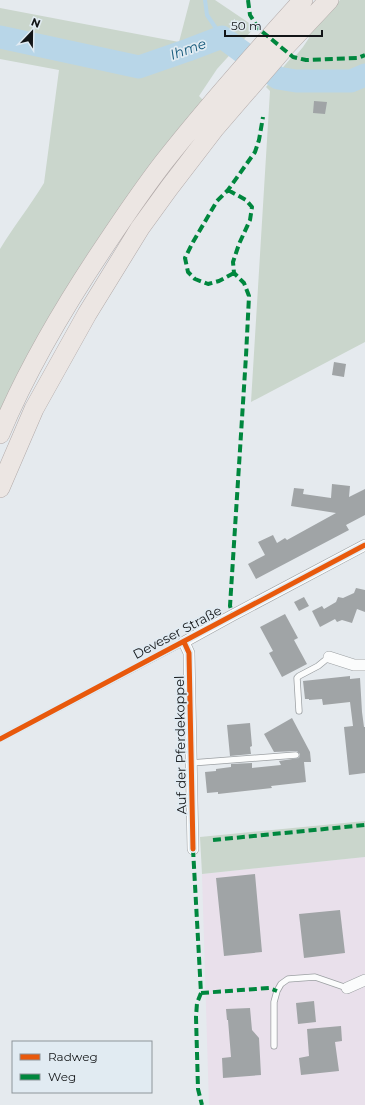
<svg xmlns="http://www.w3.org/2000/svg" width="365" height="1105" font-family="Montserrat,sans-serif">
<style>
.industrial{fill:#e9e0eb}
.green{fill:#cad6cc}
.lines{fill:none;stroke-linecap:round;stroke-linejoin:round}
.stream{stroke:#b8d6e8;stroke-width:4}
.river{stroke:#b8d6e8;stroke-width:23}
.building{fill:#a0a4a6}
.service-casing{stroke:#9ca0a3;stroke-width:7}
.minor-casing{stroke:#9ca0a3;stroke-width:12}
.trunk-casing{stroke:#b2aaa9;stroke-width:20}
.service{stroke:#fbfcfc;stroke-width:5.5}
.minor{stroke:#fbfcfc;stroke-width:11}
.trunk{stroke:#ece6e3;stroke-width:19}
.quiet{stroke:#00873e;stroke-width:4;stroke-dasharray:8 4;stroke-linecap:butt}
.cycleway-casing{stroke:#e1ebf2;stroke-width:8}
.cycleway{stroke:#e8590c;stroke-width:5}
.labels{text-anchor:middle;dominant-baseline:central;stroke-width:3.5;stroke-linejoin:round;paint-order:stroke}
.street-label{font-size:13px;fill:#121517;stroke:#e1ebf2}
.water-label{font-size:14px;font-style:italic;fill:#125779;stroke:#e1ebf2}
</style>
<rect width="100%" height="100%" fill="#e5eaee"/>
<path class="industrial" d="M 365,857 L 365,1105 L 209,1105 L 202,874 Z"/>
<path class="green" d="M 190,0 L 215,0 L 255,27 L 217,69 L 199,96 L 204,101 L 85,258 L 55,309 L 0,414 L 0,249 C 14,226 30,206 44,183 L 59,70 L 0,59 L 0,8 L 179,42 Z
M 340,0 L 365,0 L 365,342 L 251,402 L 270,91 L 266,87 L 291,58 L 293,59 L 303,47 L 309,38 L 307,36 Z
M 365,821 L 365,857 L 202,874 L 200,837 Z"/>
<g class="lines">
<path class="stream" d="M 205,0 L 207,15 L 222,37"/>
<path class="river" d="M 0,37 L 139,67 L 188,50 L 222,37 L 278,78 L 296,81 L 351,81 L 365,75"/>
</g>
<path class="building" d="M 314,101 L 327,102 L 325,114 L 313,113 Z
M 334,362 L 346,364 L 344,377 L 332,375 Z
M 332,484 L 350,486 L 349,497 L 365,489 L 365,515 L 346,525 L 349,530 L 256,579 L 248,564 L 265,555 L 258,542 L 273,535 L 277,543 L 285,538 L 287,540 L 336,513 L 291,506 L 294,488 L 304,489 L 303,494 L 331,498 Z
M 356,588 L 365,590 L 365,612 L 357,609 L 352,623 L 342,620 L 337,622 L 335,619 L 320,627 L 312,611 L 322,606 L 324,609 L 336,602 L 338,597 L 343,598 L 354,593 Z
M 304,597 L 309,606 L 299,611 L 294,602 Z
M 285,614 L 298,638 L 294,640 L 307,664 L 282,677 L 269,653 L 273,651 L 260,627 Z
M 350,676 L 350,679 L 360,678 L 362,712 L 364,727 L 365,727 L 365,773 L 349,775 L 344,727 L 353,726 L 350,702 L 323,705 L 322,699 L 309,700 L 309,699 L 305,699 L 303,681 Z
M 292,718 L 310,752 L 311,762 L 304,762 L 306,782 L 271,786 L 272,788 L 218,794 L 218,792 L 207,793 L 205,772 L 216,771 L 216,769 L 231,767 L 231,764 L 252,763 L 252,768 L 281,765 L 279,761 L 299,758 L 300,754 L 297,751 L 274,752 L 264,734 Z
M 250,723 L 252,746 L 250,747 L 251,754 L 230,756 L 227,725 Z
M 255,874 L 262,952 L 224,956 L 216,878 Z
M 340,910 L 345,953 L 304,958 L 299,914 Z
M 314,1001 L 316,1022 L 298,1024 L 296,1003 Z
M 250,1008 L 252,1030 L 259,1038 L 261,1075 L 223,1078 L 222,1058 L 231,1057 L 228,1020 L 227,1020 L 226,1009 Z
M 341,1026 L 342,1041 L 335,1042 L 339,1071 L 301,1075 L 299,1058 L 309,1056 L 307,1029 Z"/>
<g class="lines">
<g class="service-casing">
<path id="service" d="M 299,711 L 297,678 L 299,676 L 318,666 L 329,657
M 0,739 L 184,642
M 191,763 L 296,755
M 274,1046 L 274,1002 L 277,991 L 281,984 L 288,979 L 315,977 L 347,988"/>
</g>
<g class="minor-casing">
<path id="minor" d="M 329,657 L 354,665 L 365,665
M 193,849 L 189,653 L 184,642 L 233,615 L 365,545
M 347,988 L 365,980"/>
</g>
<g class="trunk-casing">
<path id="trunk" d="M 0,434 C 28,367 65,305 106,244 C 124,217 143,189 163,163 C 207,107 255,53 303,0
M 0,488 L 34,409 L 87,314 L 140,228 L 169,188 L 215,128 L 285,47 L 329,0"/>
</g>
<use href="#service" class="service"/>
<use href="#minor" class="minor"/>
<use href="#trunk" class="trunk"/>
<path class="quiet" d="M 248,0 L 250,15 L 259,29 L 293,57 L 306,60 L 358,58 L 365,55
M 228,190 L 246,200 L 252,207 L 250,220 L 239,244 L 233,262 L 234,273 L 244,283 L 249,296 L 246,356 L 230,606 L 233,615
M 234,273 L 219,281 L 208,284 L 195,279 L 188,272 L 185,258 L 193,242 L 217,201 L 228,190 L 255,152 L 259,140 L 263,117
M 213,840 L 365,825
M 193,849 L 201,993 L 197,1003 L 196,1017 L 198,1089 L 202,1105
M 201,993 L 269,988 L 277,991"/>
<g class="cycleway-casing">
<path id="cycleway" d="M 184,642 L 189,653 L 193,849
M 0,739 L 365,545"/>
</g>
<use href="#cycleway" class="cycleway"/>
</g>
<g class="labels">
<g class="street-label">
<text transform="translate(177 632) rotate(-28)">Deveser Straße</text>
<text transform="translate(180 745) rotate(-91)">Auf der Pferdekoppel</text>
</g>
<g class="water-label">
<text transform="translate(188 49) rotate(-20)">Ihme</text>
</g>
</g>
<rect x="12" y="1041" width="140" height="52" fill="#e1ebf2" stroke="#8e959a"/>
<rect x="20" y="1054" width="20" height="6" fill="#e8590c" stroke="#8e959a"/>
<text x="48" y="1061" font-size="12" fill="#121517">Radweg</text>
<rect x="20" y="1074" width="20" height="6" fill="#00873e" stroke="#8e959a"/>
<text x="48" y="1081" font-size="12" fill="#121517">Weg</text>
<g transform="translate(32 32) rotate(22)" stroke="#e1ebf2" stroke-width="3" paint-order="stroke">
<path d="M0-3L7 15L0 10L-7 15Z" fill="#121517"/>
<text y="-6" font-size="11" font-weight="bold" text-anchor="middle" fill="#121517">N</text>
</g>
<path d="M225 30v6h97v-6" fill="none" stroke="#121517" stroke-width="2"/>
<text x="231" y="30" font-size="12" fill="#121517" stroke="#e1ebf2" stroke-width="3" paint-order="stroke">50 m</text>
</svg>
